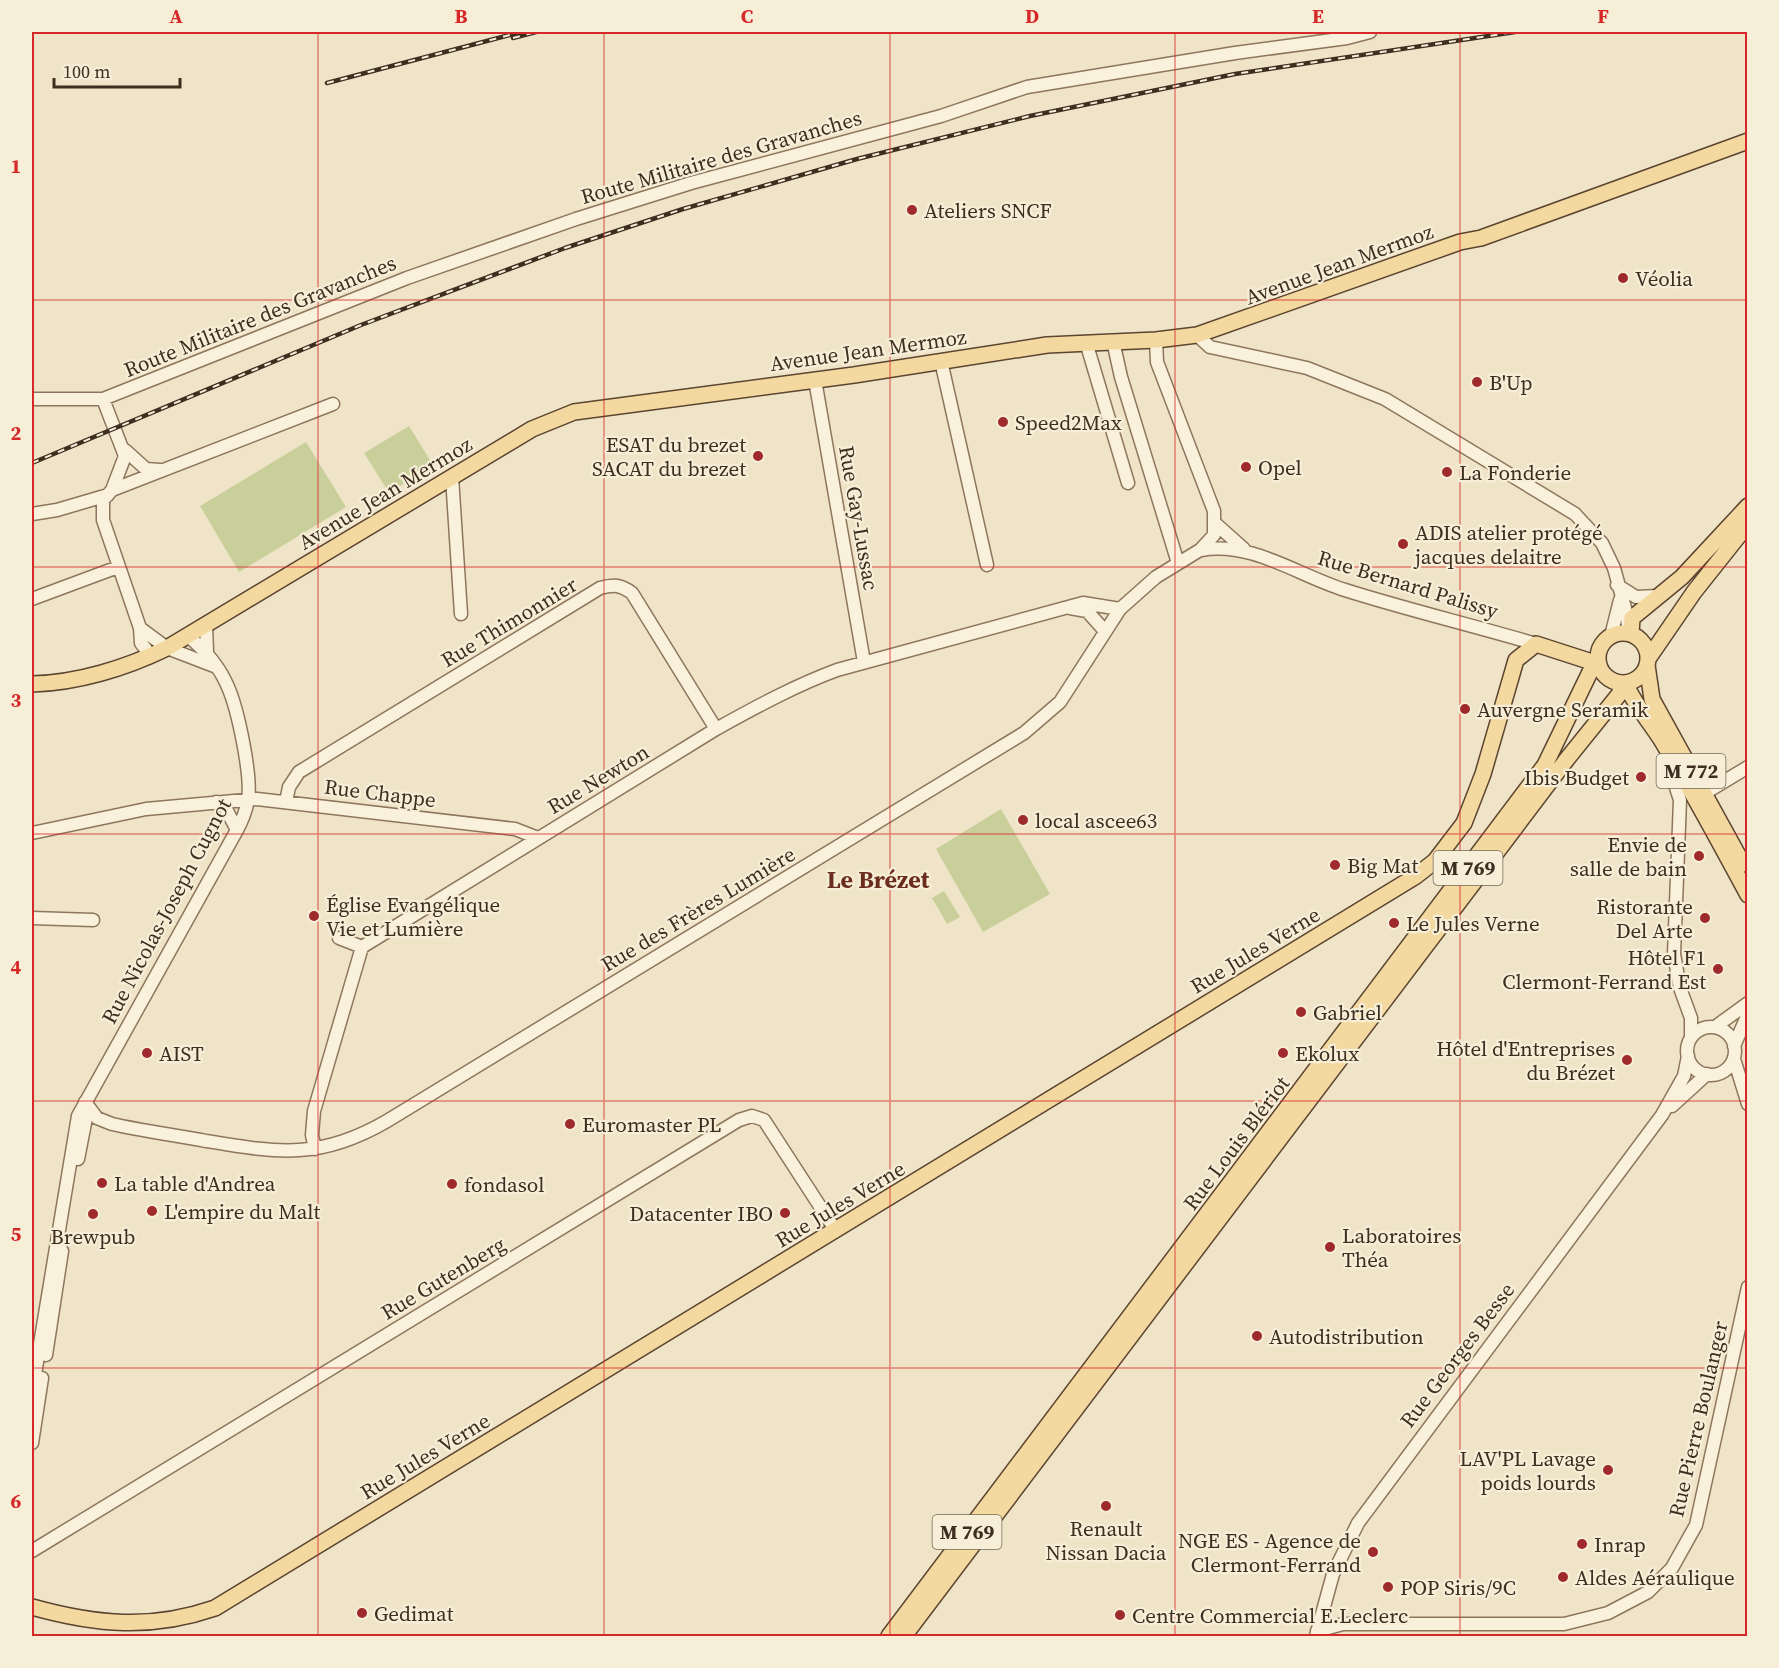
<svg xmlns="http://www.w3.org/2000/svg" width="1779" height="1668" font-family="'Source Serif 4',serif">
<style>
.green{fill:#c9cf9b}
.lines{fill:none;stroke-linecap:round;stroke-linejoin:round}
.minor-casing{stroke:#8d765c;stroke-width:15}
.major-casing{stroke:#5b4430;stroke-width:18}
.minor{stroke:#faf1dc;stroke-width:12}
.major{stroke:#f3d9a0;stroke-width:15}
.rail-casing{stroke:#3d2e20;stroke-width:4.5}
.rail{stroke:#f7eed8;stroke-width:2;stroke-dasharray:7;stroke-linecap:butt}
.grid{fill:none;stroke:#d62828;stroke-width:1.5;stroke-opacity:0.55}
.poi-dot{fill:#9e2a2b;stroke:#f7eed8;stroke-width:2}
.labels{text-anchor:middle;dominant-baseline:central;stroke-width:4.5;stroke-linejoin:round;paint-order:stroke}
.shield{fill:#f7eed8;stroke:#756857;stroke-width:1.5}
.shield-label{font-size:20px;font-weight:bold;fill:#3d2e20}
.street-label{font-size:21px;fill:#3d2e20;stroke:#f7eed8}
.poi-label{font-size:21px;fill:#3d2e20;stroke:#f7eed8;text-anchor:start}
.quarter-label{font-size:24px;font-weight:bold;fill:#6b2e1e;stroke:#f7eed8}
.neatline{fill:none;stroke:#d62828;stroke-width:2}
.grid-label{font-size:20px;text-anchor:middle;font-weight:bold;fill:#d62828}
</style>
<rect width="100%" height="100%" fill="#f0e4c8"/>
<path class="green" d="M 409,426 L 433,465 L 389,493 L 364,453 Z
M 306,442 L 346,507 L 239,572 L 200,506 Z
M 1001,809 L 1050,894 L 983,932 L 936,849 Z
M 944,891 L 960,917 L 947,924 L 932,898 Z"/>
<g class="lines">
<g class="minor-casing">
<path id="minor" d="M 1197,335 L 1210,347 L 1307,368 L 1385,399 L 1575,514 L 1602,543 L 1614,568 L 1627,615 L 1628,629
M 1113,341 L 1121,377 L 1178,563
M 1086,342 L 1128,483
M 941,361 L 987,565
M 815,380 L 864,662
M 32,399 L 103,399 L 125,456 L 112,490 L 103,500 L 103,520 L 140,628 L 141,643 L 151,656
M 103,399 L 407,278 L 576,219 L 691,183 L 941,116 L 1027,87 L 1235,53 L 1347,38 L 1370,32
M 125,450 L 146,469 L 160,470
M 452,477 L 461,614
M 112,490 L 333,404
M 32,514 L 57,510 L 108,495
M 1216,524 L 1244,549
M 1201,550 C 1252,541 1297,575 1345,590 C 1408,610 1472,625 1536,644
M 1617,585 L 1636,597 L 1658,596
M 32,599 L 118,567
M 1070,608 L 1087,611 L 1104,630
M 206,625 L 207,652
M 140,628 L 167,648 L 214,666
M 1611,636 L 1620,600
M 1666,757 L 1680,800 L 1674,954 L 1680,988 L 1691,1018 L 1691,1038
M 1705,793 L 1748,767
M 216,802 L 225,807 L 237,830
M 286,802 L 289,787 L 299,772 L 600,588 C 614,584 621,585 632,593 L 716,729
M 32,833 L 146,809 L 257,799 L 515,829 L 538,838
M 32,918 L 93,920
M 339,938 L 362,947
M 1715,1027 L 1748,1003
M1687 1051a24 24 0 1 1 48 0a24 24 0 1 1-48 0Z
M 1734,1046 L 1748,1014
M 1734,1059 L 1748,1104
M 85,1102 L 97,1118 L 112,1124 C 143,1131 175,1135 206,1141 C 279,1153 320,1160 387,1121 L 1024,733 L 1060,702 L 1120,609 L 1156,577 L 1200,550 L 1214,535 L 1214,511 L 1157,362 L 1156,340
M 1672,1106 L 1707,1074
M 315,1149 L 312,1135 L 314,1111 L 362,947 L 716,729 C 756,707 794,686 837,670 L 1083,603 L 1120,609
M 78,1159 L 86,1118 L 85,1103
M 46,1355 L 62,1251
M 32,1392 L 78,1116 L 237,830 C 242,821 246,811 248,800 C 252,776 238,710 228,687 C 220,668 205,650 189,637
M 32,1443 L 42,1378
M 32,1551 L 739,1120 L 752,1116 L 764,1120 L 836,1231
M 1317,1631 L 1343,1624 L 1564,1624 L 1608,1613 L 1648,1592 L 1672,1568 L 1696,1525 L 1748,1287
M 1316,1636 L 1333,1574 L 1358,1523 L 1662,1115 L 1684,1076 L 1688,1056"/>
</g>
<g class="major-casing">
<path id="major" d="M1598 658a25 25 0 1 1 50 0a25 25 0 1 1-50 0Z
M 1631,634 L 1632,618 L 1682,577 L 1748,506
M 1648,659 L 1694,592 L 1748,524
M 1647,665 L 1652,699 L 1743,864
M 1626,683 C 1628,695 1654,728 1662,741 C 1692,791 1720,843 1748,895
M 32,684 C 77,683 126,668 167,648 L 532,429 L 574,412 L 854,375 L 1047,345 L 1156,340 L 1197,335 L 1460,242 L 1481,238 L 1748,141
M 32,1607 C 97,1625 151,1630 215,1608 L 1416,876 L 1435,861 L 1464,823 L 1483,774 L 1516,660 L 1536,644 L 1598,664
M 889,1636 L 1545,765 L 1590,672 L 1598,664
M 904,1636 L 1567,759 L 1621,692 L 1619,683"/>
</g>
<use href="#minor" class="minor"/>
<use href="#major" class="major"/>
<g class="rail-casing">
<path id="rail" d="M 513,38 L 536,32
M 327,83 L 521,32
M 32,463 L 361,325 L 565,248 L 683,209 L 857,159 L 1030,116 L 1235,74 L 1515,32"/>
</g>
<use href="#rail" class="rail"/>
</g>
<path class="grid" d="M 318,32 L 318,1636M 604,32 L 604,1636M 890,32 L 890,1636M 1175,32 L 1175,1636M 1460,32 L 1460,1636M 32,300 L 1748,300M 32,567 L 1748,567M 32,834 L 1748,834M 32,1101 L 1748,1101M 32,1368 L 1748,1368"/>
<g class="poi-dot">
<circle cx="912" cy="210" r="6"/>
<circle cx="1623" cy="278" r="6"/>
<circle cx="1477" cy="382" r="6"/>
<circle cx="1003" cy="422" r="6"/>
<circle cx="758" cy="456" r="6"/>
<circle cx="1246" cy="467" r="6"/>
<circle cx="1447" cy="472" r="6"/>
<circle cx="1403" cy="544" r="6"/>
<circle cx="1465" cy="709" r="6"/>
<circle cx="1641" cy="777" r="6"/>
<circle cx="1023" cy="820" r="6"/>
<circle cx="1699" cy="856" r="6"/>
<circle cx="1335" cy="865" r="6"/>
<circle cx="314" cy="916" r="6"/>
<circle cx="1705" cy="918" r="6"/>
<circle cx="1394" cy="923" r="6"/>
<circle cx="1718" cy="969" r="6"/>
<circle cx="1301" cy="1012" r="6"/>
<circle cx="147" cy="1053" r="6"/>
<circle cx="1283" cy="1053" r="6"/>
<circle cx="1627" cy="1060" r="6"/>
<circle cx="570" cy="1124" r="6"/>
<circle cx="102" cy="1183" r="6"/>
<circle cx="452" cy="1184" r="6"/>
<circle cx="152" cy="1211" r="6"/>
<circle cx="785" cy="1213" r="6"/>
<circle cx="93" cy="1214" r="6"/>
<circle cx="1330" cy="1247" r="6"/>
<circle cx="1257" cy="1336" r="6"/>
<circle cx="1608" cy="1470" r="6"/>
<circle cx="1106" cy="1506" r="6"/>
<circle cx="1582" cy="1544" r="6"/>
<circle cx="1373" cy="1552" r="6"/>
<circle cx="1563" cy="1577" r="6"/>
<circle cx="1388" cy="1587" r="6"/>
<circle cx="362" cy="1613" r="6"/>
<circle cx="1120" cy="1615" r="6"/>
</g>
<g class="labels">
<g class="shield">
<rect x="1656.5" y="754" width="69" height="34" rx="4.5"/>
<rect x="1433.5" y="851" width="69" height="34" rx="4.5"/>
<rect x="932.5" y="1515" width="69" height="34" rx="4.5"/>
</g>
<g class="shield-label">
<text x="1691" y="771">M 772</text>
<text x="1468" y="868">M 769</text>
<text x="967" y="1532">M 769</text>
</g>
<g class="street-label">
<text transform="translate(721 157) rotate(-16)">Route Militaire des Gravanches</text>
<text transform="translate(1339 264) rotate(-20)">Avenue Jean Mermoz</text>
<text transform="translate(260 316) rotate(-22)">Route Militaire des Gravanches</text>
<text transform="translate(868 350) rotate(-8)">Avenue Jean Mermoz</text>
<text transform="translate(385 493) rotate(-31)">Avenue Jean Mermoz</text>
<text transform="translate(859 518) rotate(80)">Rue Gay-Lussac</text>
<text transform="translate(1408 584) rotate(17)">Rue Bernard Palissy</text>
<text transform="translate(509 622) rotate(-31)">Rue Thimonnier</text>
<text transform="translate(598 779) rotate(-31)">Rue Newton</text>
<text transform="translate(380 793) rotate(7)">Rue Chappe</text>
<text transform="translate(698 909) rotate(-31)">Rue des Frères Lumière</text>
<text transform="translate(166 911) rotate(-62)">Rue Nicolas-Joseph Cugnot</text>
<text transform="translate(1255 950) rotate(-31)">Rue Jules Verne</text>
<text transform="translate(1236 1143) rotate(-53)">Rue Louis Blériot</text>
<text transform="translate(840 1204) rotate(-31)">Rue Jules Verne</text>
<text transform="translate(443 1278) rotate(-31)">Rue Gutenberg</text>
<text transform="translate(1457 1355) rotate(-53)">Rue Georges Besse</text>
<text transform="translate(1698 1419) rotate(-77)">Rue Pierre Boulanger</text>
<text transform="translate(425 1456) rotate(-31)">Rue Jules Verne</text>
</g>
<g class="poi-label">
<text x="924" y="210">Ateliers SNCF</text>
<text x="1635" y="278">Véolia</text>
<text x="1489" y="382">B'Up</text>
<text x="1015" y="422">Speed2Max</text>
<text x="746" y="444" text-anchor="end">ESAT du brezet<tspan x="746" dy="24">SACAT du brezet</tspan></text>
<text x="1258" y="467">Opel</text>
<text x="1459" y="472">La Fonderie</text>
<text x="1415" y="532">ADIS atelier protégé<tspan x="1415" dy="24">jacques delaitre</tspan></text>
<text x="1477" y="709">Auvergne Seramik</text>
<text x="1629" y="777" text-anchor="end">Ibis Budget</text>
<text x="1035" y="820">local ascee63</text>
<text x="1687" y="844" text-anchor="end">Envie de<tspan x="1687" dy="24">salle de bain</tspan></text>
<text x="1347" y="865">Big Mat</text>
<text x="326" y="904">Église Evangélique<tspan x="326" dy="24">Vie et Lumière</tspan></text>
<text x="1693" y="906" text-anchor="end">Ristorante<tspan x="1693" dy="24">Del Arte</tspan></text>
<text x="1406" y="923">Le Jules Verne</text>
<text x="1706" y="957" text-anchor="end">Hôtel F1<tspan x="1706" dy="24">Clermont-Ferrand Est</tspan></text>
<text x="1313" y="1012">Gabriel</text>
<text x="1615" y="1048" text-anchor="end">Hôtel d'Entreprises<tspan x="1615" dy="24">du Brézet</tspan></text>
<text x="159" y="1053">AIST</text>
<text x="1295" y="1053">Ekolux</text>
<text x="582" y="1124">Euromaster PL</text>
<text x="114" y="1183">La table d'Andrea</text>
<text x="464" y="1184">fondasol</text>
<text x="164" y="1211">L'empire du Malt</text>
<text x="773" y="1213" text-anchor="end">Datacenter IBO</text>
<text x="1342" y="1235">Laboratoires<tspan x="1342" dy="24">Théa</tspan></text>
<text x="93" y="1236" text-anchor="middle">Brewpub</text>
<text x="1269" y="1336">Autodistribution</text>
<text x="1596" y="1458" text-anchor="end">LAV'PL Lavage<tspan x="1596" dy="24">poids lourds</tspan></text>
<text x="1106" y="1528" text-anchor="middle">Renault<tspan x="1106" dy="24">Nissan Dacia</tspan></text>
<text x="1361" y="1540" text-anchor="end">NGE ES - Agence de<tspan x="1361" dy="24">Clermont-Ferrand</tspan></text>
<text x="1594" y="1544">Inrap</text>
<text x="1575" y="1577">Aldes Aéraulique</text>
<text x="1400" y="1587">POP Siris/9C</text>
<text x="374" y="1613">Gedimat</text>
<text x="1132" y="1615">Centre Commercial E.Leclerc</text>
</g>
<g class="quarter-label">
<text x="878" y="879">Le Brézet</text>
</g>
</g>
<rect width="1779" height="1668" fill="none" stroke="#f7eed8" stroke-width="66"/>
<path d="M54 78v9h126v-9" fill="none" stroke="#3d2e20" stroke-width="3"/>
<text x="63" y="78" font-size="18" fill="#3d2e20" stroke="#f7eed8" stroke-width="4.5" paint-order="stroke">100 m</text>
<rect x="33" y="33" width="1713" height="1602" class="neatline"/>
<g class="grid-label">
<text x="176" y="23">A</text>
<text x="461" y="23">B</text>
<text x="747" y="23">C</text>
<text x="1032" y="23">D</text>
<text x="1318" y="23">E</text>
<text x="1603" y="23">F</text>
<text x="16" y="173">1</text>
<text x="16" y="440">2</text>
<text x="16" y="707">3</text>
<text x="16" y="974">4</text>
<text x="16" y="1241">5</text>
<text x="16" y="1508">6</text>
</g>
</svg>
